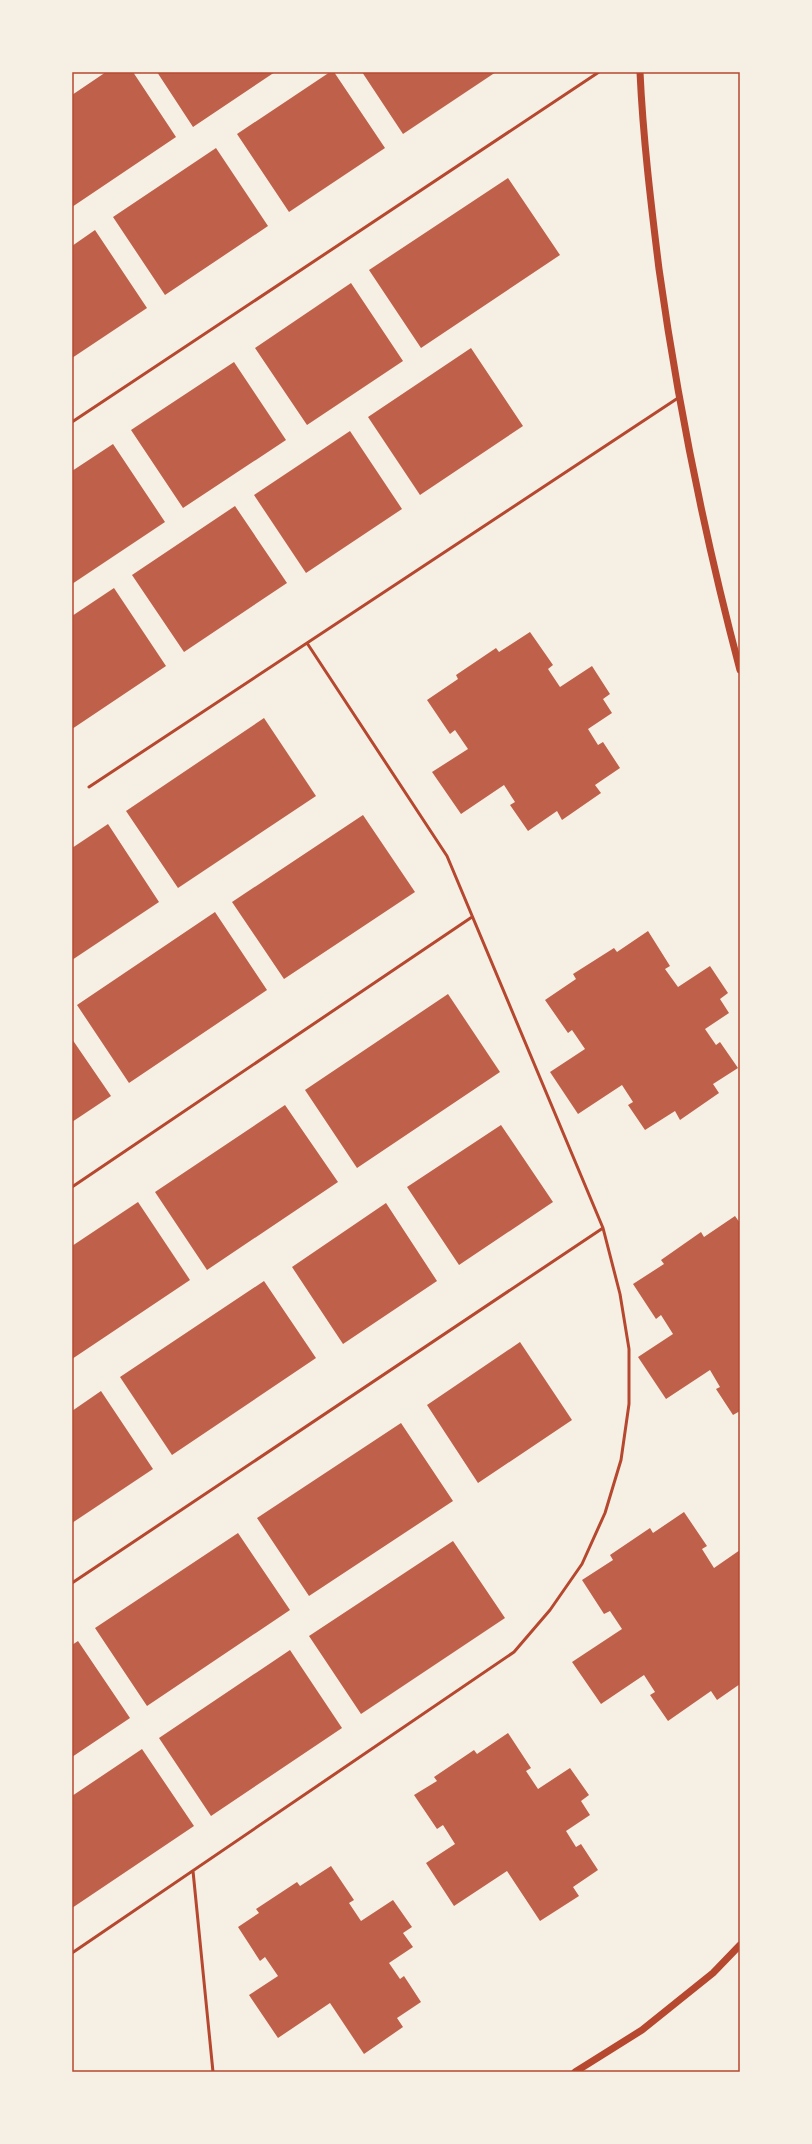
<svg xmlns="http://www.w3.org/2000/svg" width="812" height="2144" font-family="'Source Sans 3',sans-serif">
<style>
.building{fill:#bf614a}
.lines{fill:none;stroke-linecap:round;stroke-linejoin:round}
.service{stroke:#b5482f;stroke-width:3}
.tertiary{stroke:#b5482f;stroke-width:7}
.neatline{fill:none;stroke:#b5482f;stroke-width:1.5}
</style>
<rect width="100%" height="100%" fill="#f6efe4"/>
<path class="building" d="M 106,72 L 133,72 L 176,137 L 72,207 L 72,95 Z
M 157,72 L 275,72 L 193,127 Z
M 330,72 L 334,72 L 385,148 L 289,212 L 237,134 Z
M 362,72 L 496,72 L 403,134 Z
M 216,148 L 268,226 L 165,295 L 113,217 Z
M 508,178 L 560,255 L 421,348 L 369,270 Z
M 95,230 L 147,308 L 72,358 L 72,246 Z
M 351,283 L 403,361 L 307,425 L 255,348 Z
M 471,348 L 523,426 L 420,495 L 368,417 Z
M 234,362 L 286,440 L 183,508 L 131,430 Z
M 350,431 L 402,509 L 306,573 L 254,495 Z
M 113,444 L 165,522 L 72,584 L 72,471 Z
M 235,506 L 287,583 L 184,652 L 132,575 Z
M 114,588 L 166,666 L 72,729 L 72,616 Z
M 530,632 L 553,665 L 548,669 L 560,687 L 592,666 L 610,694 L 603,699 L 612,713 L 588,729 L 598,745 L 603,742 L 620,768 L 595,785 L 601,793 L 562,820 L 557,811 L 528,831 L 510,805 L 515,802 L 504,785 L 461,814 L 432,772 L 468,749 L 455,730 L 450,734 L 427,700 L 458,679 L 456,675 L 496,648 L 499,652 Z
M 264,718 L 316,796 L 178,888 L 126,811 Z
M 363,815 L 415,892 L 284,979 L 232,902 Z
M 108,824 L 159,902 L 72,960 L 72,848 Z
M 215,912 L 267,990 L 129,1083 L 77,1005 Z
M 648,931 L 670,966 L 665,969 L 678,987 L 710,966 L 728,993 L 720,999 L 729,1013 L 705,1029 L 716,1045 L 720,1042 L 738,1068 L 713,1084 L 719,1093 L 680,1120 L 675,1111 L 645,1130 L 628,1105 L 633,1102 L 622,1085 L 578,1114 L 550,1072 L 585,1049 L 572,1030 L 568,1033 L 545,1000 L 576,979 L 573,974 L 614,948 L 617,952 Z
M 448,994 L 500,1072 L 357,1168 L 305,1090 Z
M 72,1039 L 111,1096 L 72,1122 Z
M 285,1105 L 338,1182 L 207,1270 L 155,1192 Z
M 501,1125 L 553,1202 L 459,1265 L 407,1187 Z
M 138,1202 L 190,1280 L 72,1359 L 72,1246 Z
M 386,1203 L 437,1281 L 343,1344 L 292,1267 Z
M 735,1216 L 740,1223 L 740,1411 L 733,1415 L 716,1389 L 720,1387 L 710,1370 L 666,1399 L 638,1357 L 673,1334 L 661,1315 L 656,1319 L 633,1284 L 664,1264 L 661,1260 L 701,1232 L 704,1237 Z
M 264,1281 L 316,1358 L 172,1455 L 120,1377 Z
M 520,1342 L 572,1420 L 478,1483 L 427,1405 Z
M 101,1391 L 153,1469 L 72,1523 L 72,1411 Z
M 401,1423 L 453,1501 L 309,1596 L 257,1518 Z
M 684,1512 L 707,1546 L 702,1549 L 714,1568 L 740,1550 L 740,1684 L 717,1700 L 711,1691 L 668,1721 L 650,1695 L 655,1692 L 644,1675 L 601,1704 L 572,1662 L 622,1629 L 610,1611 L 604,1614 L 582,1580 L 613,1560 L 610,1555 L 650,1528 L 653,1533 Z
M 238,1533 L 290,1610 L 147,1706 L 95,1628 Z
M 453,1541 L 505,1618 L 361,1714 L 309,1636 Z
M 78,1641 L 130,1718 L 72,1757 L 72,1645 Z
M 290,1650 L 342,1728 L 211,1816 L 159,1738 Z
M 508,1733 L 531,1768 L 526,1771 L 538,1789 L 570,1768 L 589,1795 L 581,1801 L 590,1815 L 566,1831 L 576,1847 L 581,1844 L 598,1870 L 573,1887 L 579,1896 L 540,1921 L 507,1871 L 454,1906 L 426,1863 L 455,1844 L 443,1825 L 437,1829 L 414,1795 L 437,1781 L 434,1777 L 474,1750 L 477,1754 Z
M 142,1749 L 194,1826 L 72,1908 L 72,1796 Z
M 331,1866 L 354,1900 L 349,1903 L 361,1921 L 393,1900 L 412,1927 L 403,1933 L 413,1947 L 389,1963 L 400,1979 L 404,1976 L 421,2002 L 397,2018 L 403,2027 L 364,2054 L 330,2003 L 278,2038 L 249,1995 L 278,1976 L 265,1957 L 260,1961 L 238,1927 L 259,1913 L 256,1909 L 297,1882 L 300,1886 Z"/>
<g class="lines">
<path class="service" d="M 72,422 L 599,72
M 89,787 L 678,398
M 72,1187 L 472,917
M 72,1583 L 603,1228
M 193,1871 L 213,2072
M 72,1953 L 514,1652 L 550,1610 L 582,1564 L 605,1513 L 621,1460 L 629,1404 L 629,1349 L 620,1294 L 603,1228 L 447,856 L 307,643"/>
<path class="tertiary" d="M 640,72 C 643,138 651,204 659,269 C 678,405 705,538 740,670
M 575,2072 L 642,2030 L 713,1973 L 740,1945"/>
</g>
<rect width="812" height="2144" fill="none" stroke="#f6efe4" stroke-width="146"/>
<rect x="73" y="73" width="666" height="1998" class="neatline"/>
</svg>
